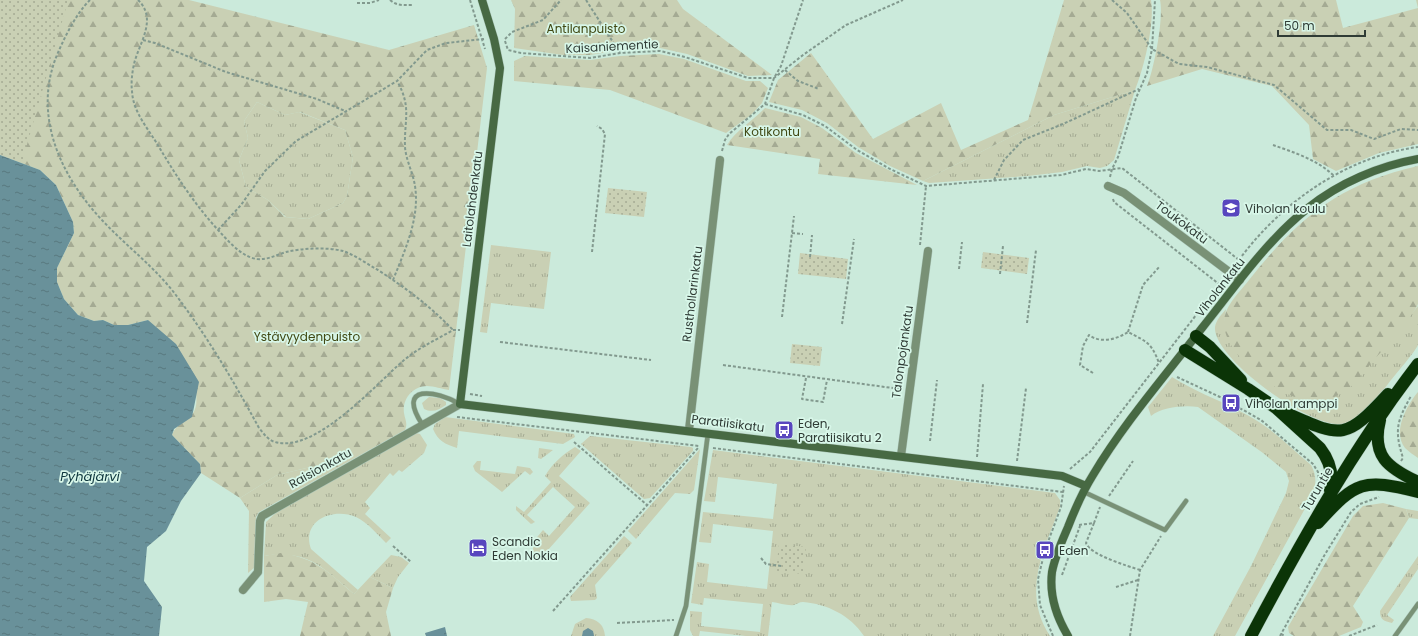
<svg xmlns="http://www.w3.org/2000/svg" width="1418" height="636" font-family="Poppins,sans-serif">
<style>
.grass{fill:url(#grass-tufts)}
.forest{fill:url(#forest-firs);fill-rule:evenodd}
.park{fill:url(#park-dots)}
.water{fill:url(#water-ripples)}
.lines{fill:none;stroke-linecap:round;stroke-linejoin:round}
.lane-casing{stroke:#acc7ba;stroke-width:5.5}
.street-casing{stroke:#acc7ba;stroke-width:9}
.secondary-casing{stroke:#acc7ba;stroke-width:9}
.highway-casing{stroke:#acc7ba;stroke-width:13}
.path{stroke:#82998e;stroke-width:2;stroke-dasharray:3 2;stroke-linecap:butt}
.lane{stroke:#799176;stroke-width:4.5}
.street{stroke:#799176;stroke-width:8}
.secondary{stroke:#476943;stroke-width:8}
.highway{stroke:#0b3407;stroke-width:12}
.labels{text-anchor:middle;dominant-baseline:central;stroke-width:3.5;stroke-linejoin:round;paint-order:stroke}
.park-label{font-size:12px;fill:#404813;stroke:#d8f7e9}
.street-label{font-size:12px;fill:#2f3b35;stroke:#d8f7e9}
.poi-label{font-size:12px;fill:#2f3b35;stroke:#d8f7e9;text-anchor:start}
.water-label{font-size:13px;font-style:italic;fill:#0e363d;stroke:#d8f7e9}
</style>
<defs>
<pattern id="grass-tufts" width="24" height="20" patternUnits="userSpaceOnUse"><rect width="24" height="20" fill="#c9d0b4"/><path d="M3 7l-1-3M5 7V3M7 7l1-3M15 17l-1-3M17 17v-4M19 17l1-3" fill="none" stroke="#a4aa93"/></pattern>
<pattern id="forest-firs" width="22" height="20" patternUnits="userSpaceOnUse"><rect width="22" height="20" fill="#c9d0b4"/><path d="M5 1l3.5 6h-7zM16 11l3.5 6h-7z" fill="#a4aa93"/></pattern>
<pattern id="park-dots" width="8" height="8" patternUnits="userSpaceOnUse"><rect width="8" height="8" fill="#c9d0b4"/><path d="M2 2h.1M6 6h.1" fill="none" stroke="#a4aa93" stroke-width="1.8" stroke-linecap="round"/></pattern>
<pattern id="water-ripples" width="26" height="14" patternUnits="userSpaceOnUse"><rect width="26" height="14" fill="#69919a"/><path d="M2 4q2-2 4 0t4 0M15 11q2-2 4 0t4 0" fill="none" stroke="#57787e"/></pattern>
</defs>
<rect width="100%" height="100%" fill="#cbeadb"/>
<path class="grass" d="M 1135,90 L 1114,160 L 1107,166 L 1100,168 L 1087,166 L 1062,172 L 1028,176 L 929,183 L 923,181 L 1054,115 Z
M 257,102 L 285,115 L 299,112 L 345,130 L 353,157 L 347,196 L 343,203 L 308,219 L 286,217 L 268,200 L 246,187 L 239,160 L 248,138 L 244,121 Z
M 491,245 L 551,252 L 544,309 L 491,303 L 487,333 L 480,332 Z
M 1418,306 C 1418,314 1418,339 1418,345 C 1415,352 1394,376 1388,384 C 1376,399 1366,416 1347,423 C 1319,435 1212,359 1215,327 C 1216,320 1222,314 1226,309 L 1224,324 L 1350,387 Z
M 1172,377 C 1200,395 1232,404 1259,422 C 1278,434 1294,451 1311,465 C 1317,476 1316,483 1313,494 L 1235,636 L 1213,636 L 1251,566 L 1286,493 L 1289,481 L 1286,472 L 1263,453 L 1198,407 C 1184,405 1162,407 1151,416 L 1148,407 Z
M 429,397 L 440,398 L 446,402 L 446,405 C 439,410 432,413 424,409 L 422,403 Z
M 445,417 L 574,434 L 575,437 L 563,444 L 459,431 L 457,448 C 445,444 438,441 433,429 L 435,424 Z
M 416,433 L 420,434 L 427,445 L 424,453 L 402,472 L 399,470 L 393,476 L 390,473 L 365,502 L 370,508 L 365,514 L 391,538 L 386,543 C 377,534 367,522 356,517 C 332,507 301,521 311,549 L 358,590 L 354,594 C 323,568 308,549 264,556 L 266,522 L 281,508 Z
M 590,436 L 691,447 L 693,448 L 693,451 L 650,498 L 644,499 L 581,444 Z
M 575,447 L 581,451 L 559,476 L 590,503 L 539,560 L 533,555 L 533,542 L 543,530 L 549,536 L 575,507 L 553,487 L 527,515 L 535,522 L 531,524 L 516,510 L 516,506 L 524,512 L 551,482 L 545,476 C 553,463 562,455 575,447 Z
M 539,448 L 553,450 L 541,459 L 538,458 Z
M 700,449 L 694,490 L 690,494 L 675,493 L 636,539 L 628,531 Z
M 713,450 L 1055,493 L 1060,500 L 1060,507 C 1044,550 1021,592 1050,636 L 864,636 C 850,615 827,604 803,602 C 799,602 797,604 794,605 C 788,606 779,603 772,602 L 768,636 L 746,636 L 700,631 L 699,636 L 693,636 L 690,630 L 690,611 L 702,612 L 701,626 L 760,632 L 763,604 L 704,598 L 703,605 L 691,603 L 697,562 L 709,564 L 707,582 L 767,589 L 773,531 L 713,524 L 711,543 L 699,542 L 703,512 L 773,519 L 777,484 L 718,477 L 715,502 L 704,501 Z
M 477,461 L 481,461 L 480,470 L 515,474 L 517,466 L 530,468 L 533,472 L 530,475 L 525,471 L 502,492 L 475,471 L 473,466 Z
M 319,465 L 330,472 L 259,512 L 256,517 L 255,567 L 248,573 L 249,511 L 240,498 L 277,475 Z
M 1406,509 L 1418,511 L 1418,519 L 1409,518 Z
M 624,536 L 632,543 L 595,585 L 597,598 L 595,600 L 571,601 L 570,597 Z
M 391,555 L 401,557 L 409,563 L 398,577 L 393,588 L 370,577 Z
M 1418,556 L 1418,569 L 1387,615 L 1394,620 L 1392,623 C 1384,621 1380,620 1380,611 Z
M 586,618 C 597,619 604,624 605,636 L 571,636 L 575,624 Z"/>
<path class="forest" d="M 0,0 L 189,0 L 389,50 L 474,25 L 487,68 L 449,390 C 442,389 434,386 427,386 C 413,386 402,399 404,413 C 405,420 408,423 405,430 L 330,472 L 319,465 L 277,475 L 240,498 L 201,473 L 200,464 L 172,435 C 178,418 200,423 196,393 L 148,320 L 128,325 L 114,325 L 103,320 L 94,321 L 78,315 L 64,299 L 57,282 L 57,268 L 74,233 L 73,222 L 56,185 L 40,170 L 0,155 ZM 257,102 L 285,115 L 300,112 L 345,130 L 353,157 L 347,196 L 343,203 L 308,219 L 285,217 L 268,200 L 246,187 L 239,160 L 248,138 L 244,121 Z
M 511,0 L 677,0 L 683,9 L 772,75 L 748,76 L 687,54 L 660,48 L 620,50 L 590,55 L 563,55 L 514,48 L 515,9 Z
M 1064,0 L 1151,0 C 1155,23 1144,68 1135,90 L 1054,115 L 923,181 L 890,166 L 858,147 L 827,123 L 802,110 L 769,102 L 778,80 L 811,53 L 873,139 L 941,103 L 961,150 L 1028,120 Z
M 1160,0 L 1336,0 L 1343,28 L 1418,8 L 1416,0 L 1418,0 L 1418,144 L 1379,153 L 1336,171 L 1313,159 L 1309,125 L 1272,86 L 1202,69 L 1147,86 C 1154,69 1164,18 1160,0 Z
M 659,54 L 684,59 L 746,81 L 760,81 L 768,88 L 762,103 L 751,115 L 726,133 L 610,90 L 514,81 L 514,61 L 525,56 L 590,60 L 620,56 Z
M 765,108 L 801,117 L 822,128 L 856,153 L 917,185 L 818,174 L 820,159 L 727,145 C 736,130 753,121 765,108 Z
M 1418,166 C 1418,199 1418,231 1418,264 C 1418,277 1418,292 1418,304 C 1416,312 1382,351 1374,360 C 1363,373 1352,390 1336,396 C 1326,400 1302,400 1292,396 C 1269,386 1223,352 1224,322 C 1225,305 1239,293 1249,280 C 1298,218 1339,184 1418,166 Z
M 1418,392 L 1418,458 C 1414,455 1409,452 1405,448 C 1392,432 1407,405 1418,392 Z
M 1383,503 L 1406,509 L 1409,518 L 1353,606 L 1363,622 L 1361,627 L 1339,636 L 1294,636 L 1289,633 L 1288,627 L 1353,516 L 1363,506 Z
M 281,553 C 316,558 328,572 354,594 L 370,577 L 393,588 L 386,612 L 391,636 L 300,636 L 308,602 L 286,599 L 264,602 L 264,556 Z"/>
<path class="park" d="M 0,0 L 68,1 L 22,162 L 0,155 Z
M 608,188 L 647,192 L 644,217 L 605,213 Z
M 983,252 L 1029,258 L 1027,274 L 981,268 Z
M 800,253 L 848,259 L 846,279 L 798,274 Z
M 792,344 L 822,347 L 820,366 L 790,363 Z
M 779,544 L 806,547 L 803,574 L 776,571 Z"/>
<path class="water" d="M 0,155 L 40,170 L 56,185 L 73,222 L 74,233 L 57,268 L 57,282 L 64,299 L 78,315 L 94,321 L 103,320 L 114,325 L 128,325 L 148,320 L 176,344 L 199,382 L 192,417 L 174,429 L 172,435 L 200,464 L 201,473 L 181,501 L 166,531 L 147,547 L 144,581 L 162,607 L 159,636 L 0,636 Z
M 445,627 L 447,636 L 426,636 L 425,633 Z
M 588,628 L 593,631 L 594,636 L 582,636 L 583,631 Z"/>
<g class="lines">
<g class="lane-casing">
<path id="lane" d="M 422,424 C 396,384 436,390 460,404
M 1084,492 L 1165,530 L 1186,501
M 676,636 L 686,606 L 708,433
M 1395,636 L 1418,604"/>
</g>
<g class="street-casing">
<path id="street" d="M 1108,186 L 1124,193 L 1240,280
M 689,430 L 720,160
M 901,456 L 928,251
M 243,590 L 258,572 L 260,521 L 262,516 L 460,404"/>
</g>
<g class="secondary-casing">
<path id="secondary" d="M 482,0 L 494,39 L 500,68 L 460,404 L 1062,476 L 1086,486
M 1068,636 C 1056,616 1049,596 1052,572 C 1055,556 1062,541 1068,527 C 1075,509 1083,491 1093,475 C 1124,423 1165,376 1202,328 C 1235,287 1266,241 1308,208 C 1339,183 1379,166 1418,159"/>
</g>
<g class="highway-casing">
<path id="highway" d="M 1196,336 L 1210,347 L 1241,380
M 1185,350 L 1248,389 L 1276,408 L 1320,448 C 1330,461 1334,474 1330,490
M 1284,412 C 1341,437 1344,442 1388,394
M 1380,420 C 1371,456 1388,468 1418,482
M 1318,523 C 1356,481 1363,478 1418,492
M 1251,636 C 1301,542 1353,449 1418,364"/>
</g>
<path class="path" d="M 90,0 C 76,13 62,42 55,60 C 34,118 61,176 101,219 C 124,244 150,263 172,290 C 206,334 233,380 259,428 C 264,434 268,440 275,442 C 315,454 376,384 403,361 C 418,348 436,340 453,330 L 460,330
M 138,0 C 158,19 139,43 134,64 C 132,73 131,83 132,91 C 133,111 146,126 156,142 C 175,174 194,204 219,231 C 229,242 242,257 257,259 C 268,260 276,255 286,252 C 303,248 326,247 343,251 C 355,255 367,264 378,270 C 407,289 429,305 453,330
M 390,0 C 397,6 403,5 412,5
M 470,0 L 485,49
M 586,0 L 620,53
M 1112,0 L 1127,13 L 1152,49 L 1179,64 L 1207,67 L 1274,85 L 1327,130 L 1351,130 L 1374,139 L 1401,129 L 1418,130
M 357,3 L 370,3 L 379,0
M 505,39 L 512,32 L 543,20 L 561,0
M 143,40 L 155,43 L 226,72 L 317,99 L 345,111
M 505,41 L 508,50 L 521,53 L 590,58 L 620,53 L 660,51 L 685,57 L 748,78 L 774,78 L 803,55 L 846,25 L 903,0
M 785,70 L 798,81 L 819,89
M 765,104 L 803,115 L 825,126 L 857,150 L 890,169 L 926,186 L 1061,175 L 1086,169 L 1099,171 L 1122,168 L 1239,260
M 1273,145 C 1293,152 1318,160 1334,176
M 722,151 L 725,140 L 729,134 L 765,104 L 774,78 L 781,66 L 803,0
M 1110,177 L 1112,169 L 1118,157 L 1136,98 L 1147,73 L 1152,49 L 1155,0
M 994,180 L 1004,160 L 1023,140 L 1063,124 L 1139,89
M 1113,199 L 1114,202 L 1219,284
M 218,230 L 241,205 L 265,171 L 296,141 L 397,81 L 427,50 L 446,43 L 484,39
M 792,233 L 803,234
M 920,245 L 926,186
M 592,252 L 605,134 L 602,129 L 597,126
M 810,257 L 812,235
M 1236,264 C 1278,205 1344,157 1418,147
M 959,269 L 962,242
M 1000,274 L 1003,246
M 393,280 C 405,250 420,218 415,186 C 413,173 406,160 405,147 C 404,120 412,107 397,81
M 782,317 L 794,216
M 1027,323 L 1036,250
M 842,324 L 854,239
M 1128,332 L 1143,285 L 1160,266
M 500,342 L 651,360
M 723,365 L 900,389
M 1093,373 L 1080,365 L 1083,346 L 1089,335 C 1101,344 1117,339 1128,332 C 1147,342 1151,342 1159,363
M 1177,377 L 1220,397 L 1261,420 L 1313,464 L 1318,472 L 1319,481
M 806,378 L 802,399 L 823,402 L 827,380
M 470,394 L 482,396
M 457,417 L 699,446
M 930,441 L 937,380
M 574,442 L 647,505
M 713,448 L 1063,492
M 977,457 L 983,384
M 1017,461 L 1026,388
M 1401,461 L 1403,458 C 1394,430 1397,421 1411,396
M 1070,469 L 1090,452 L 1224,279
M 1109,496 L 1133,461
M 1094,523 L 1086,543 C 1090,555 1128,566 1140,570
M 1079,525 L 1094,523 L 1100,507
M 393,546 L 411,562
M 761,558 L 766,564 L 781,566
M 1062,575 L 1080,526
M 1116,587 L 1138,580
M 553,611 L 698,448
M 617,623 L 674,620
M 1281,634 L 1285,636
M 1053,636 L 1040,605 L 1038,579 L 1045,550 L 1061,507 L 1064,486
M 1130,636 L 1140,570 L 1161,536
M 1280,636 L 1324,556 L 1351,512 L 1360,504 L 1379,497
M 1349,636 L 1377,625"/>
<use href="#lane" class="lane"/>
<use href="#street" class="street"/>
<use href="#secondary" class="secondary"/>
<use href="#highway" class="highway"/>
</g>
<defs>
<g id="school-square" transform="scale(1)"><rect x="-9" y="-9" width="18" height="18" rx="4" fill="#5846be" stroke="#d8f7e9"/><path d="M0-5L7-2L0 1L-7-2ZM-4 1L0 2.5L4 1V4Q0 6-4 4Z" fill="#fff"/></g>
<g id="bus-square" transform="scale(1)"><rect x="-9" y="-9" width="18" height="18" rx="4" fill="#5846be" stroke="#d8f7e9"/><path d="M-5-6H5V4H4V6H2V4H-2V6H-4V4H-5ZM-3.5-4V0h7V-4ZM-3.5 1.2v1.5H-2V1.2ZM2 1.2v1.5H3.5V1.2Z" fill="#fff"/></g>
<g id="hotel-square" transform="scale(1)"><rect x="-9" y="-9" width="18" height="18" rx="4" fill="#5846be" stroke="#d8f7e9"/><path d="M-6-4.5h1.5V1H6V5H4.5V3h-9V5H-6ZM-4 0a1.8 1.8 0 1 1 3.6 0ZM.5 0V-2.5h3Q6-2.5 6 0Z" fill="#fff"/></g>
</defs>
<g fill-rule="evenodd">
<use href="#school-square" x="1231" y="208"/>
<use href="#bus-square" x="1231" y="403"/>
<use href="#bus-square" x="784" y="430"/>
<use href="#hotel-square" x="478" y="548"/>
<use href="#bus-square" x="1045" y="550"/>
</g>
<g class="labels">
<g class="park-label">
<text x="586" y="28">Antilanpuisto</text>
<text x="772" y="131">Kotikontu</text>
<text x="307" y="336">Ystävyydenpuisto</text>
</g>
<g class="street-label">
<text transform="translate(612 46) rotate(-3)">Kaisaniementie</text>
<text transform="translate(472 199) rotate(-83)">Laitolahdenkatu</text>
<text transform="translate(1182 222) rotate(37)">Toukokatu</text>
<text transform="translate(1220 287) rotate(-52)">Viholankatu</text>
<text transform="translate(692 294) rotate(-83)">Rusthollarinkatu</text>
<text transform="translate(902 352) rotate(-82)">Talonpojankatu</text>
<text transform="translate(728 423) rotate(7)">Paratiisikatu</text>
<text transform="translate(320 468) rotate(-29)">Raisionkatu</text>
<text transform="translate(1317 489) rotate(-59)">Turuntie</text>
</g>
<g class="poi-label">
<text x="1245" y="208">Viholan koulu</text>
<text x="1245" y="403">Viholan ramppi</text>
<text x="798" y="423">Eden,<tspan x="798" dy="14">Paratiisikatu 2</tspan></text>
<text x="492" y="541">Scandic<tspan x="492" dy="14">Eden Nokia</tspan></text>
<text x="1059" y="550">Eden</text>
</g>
<g class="water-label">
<text x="90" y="476">Pyhäjärvi</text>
</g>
</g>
<path d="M1278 30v6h87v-6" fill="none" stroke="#2f3b35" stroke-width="2"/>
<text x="1284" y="30" font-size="12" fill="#2f3b35" stroke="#d8f7e9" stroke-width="3" paint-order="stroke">50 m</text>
</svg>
